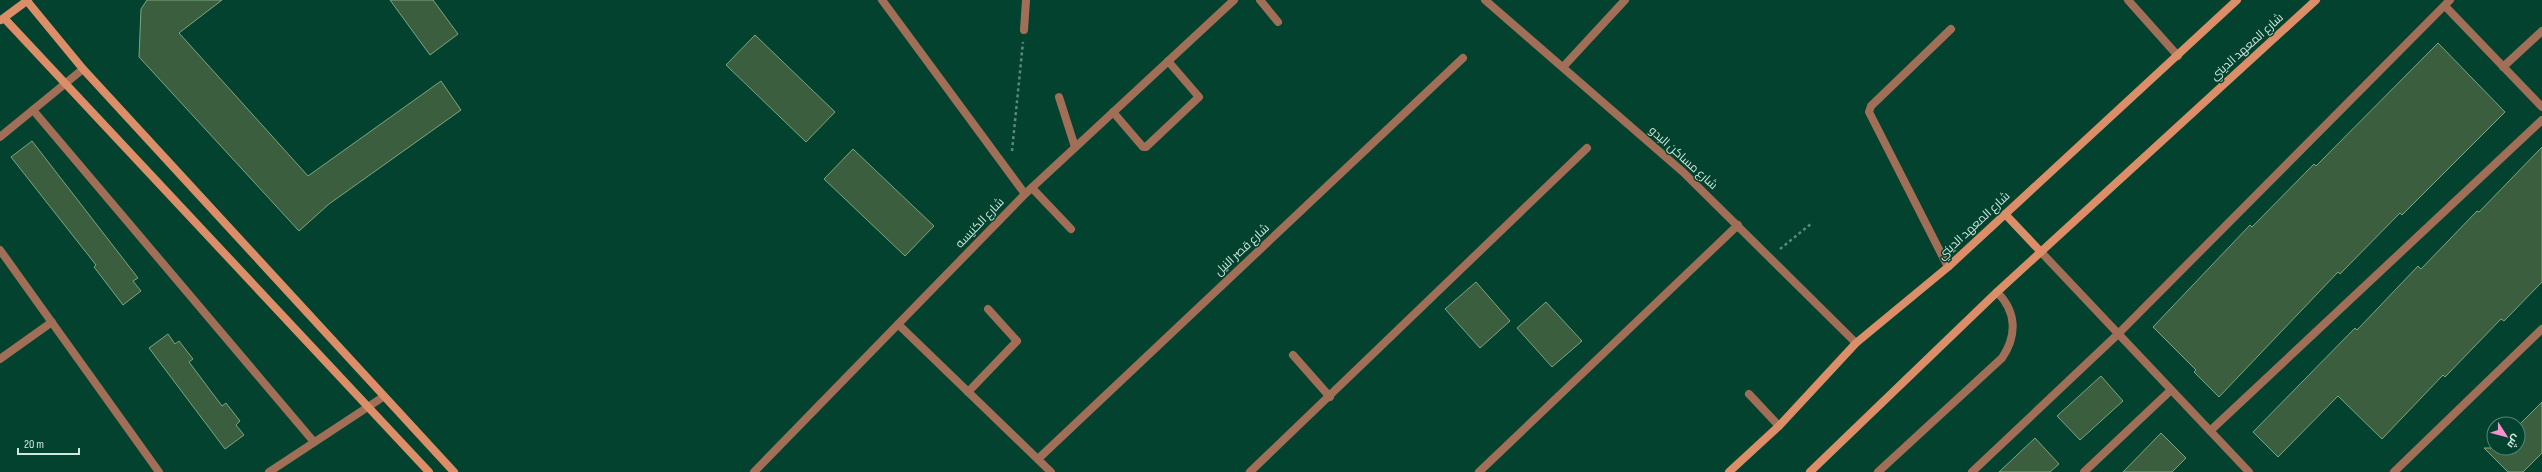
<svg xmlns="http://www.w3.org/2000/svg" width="2542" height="472" font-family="'Sofia Sans Condensed',Cairo,sans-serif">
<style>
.building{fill:#3b5f3e;stroke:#7ea580}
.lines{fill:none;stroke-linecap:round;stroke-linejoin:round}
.path{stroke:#5b8a79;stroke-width:2.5;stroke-dasharray:3 3;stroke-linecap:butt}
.lane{stroke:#a16f58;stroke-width:8}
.street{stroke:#a16f58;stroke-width:8}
.secondary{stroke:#dc8e68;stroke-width:8}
.labels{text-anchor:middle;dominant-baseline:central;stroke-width:3;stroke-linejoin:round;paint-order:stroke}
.street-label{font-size:12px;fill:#cee9dc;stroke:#03422e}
</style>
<rect width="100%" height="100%" fill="#03422e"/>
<path class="building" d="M 147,0 L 222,0 L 179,33 L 308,176 L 441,81 L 461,110 L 329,204 L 299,231 L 139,57 L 141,9 Z
M 390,0 L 433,0 L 458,34 L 430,55 Z
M 755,35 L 835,112 L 806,142 L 726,65 Z
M 2438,43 L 2505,112 L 2402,215 L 2400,213 L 2340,274 L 2338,272 L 2219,397 L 2194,372 L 2196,370 L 2153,327 L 2250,225 L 2252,227 L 2314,164 L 2316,166 Z
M 32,141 L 138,278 L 133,281 L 141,291 L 123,305 L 94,267 L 96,265 L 11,157 Z
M 2542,147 L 2542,282 L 2504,321 L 2501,319 L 2445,377 L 2443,375 L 2382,439 L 2338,396 L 2278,457 L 2253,432 L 2355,328 L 2357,330 L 2418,266 L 2421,269 L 2477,211 L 2479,212 Z
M 853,149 L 934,226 L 905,256 L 824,179 Z
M 1476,282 L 1510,321 L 1480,348 L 1445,309 Z
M 1546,302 L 1582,341 L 1552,367 L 1517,328 Z
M 168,334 L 175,344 L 179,341 L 193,359 L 189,362 L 222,406 L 226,403 L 240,421 L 236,425 L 244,435 L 225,449 L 149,348 Z
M 2101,376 L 2123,401 L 2080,440 L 2057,416 Z
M 2542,402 L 2542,453 L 2523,472 L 2508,472 L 2484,448 L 2518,448 L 2518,426 Z
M 2161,433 L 2186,458 L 2172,472 L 2123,472 Z
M 2035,438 L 2059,464 L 2050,472 L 1999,472 Z"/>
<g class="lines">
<path class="path" d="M 1012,151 L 1023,42
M 1780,249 L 1812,223"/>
<path class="lane" d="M 1260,0 L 1278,22
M 1563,67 L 1625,0
M 1059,97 L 1075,147
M 33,110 L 314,442
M 1113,112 L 1143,147 L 1146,147 L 1199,97 L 1168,61
M 1032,188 L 1071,229
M 968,392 L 1017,341 L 988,309
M 1749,394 L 1779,426
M 1878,472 L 2002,358 C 2017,336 2017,312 1997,292"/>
<path class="street" d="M 882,0 L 1025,194
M 1485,0 L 1683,172 L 1856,343
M 2128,0 L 2178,56
M 2445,6 L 2542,107
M 1024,30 L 1026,0
M 2503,67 L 2542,31
M 0,137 L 83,69
M 0,250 L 159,472
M 2041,252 L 2249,472
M 1948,267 L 1869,112 L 1871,106 L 1951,29
M 898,324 L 1051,472
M 1293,355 L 1330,397
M 0,359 L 52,322
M 2210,431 L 2542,120
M 1038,459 L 1463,58
M 269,472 L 383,397
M 754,472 L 1025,194 L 1234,0
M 1250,472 L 1587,148
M 1479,472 L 1738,225
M 1972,472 L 2118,334 L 2450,0
M 2084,472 L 2171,390
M 2394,472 L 2542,329"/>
<path class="secondary" d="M 27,1 L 83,69 L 454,472
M 4,18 L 429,472
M 1,20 L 28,0
M 2005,214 L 2041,252
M 1729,472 L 1779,426 L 1856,343 L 1948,267 L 2237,0
M 1810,472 L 1997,292 L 2316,0"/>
</g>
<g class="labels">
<g class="street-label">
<text transform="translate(2247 47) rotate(-42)">شارع المعهد الديني</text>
<text transform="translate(1683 158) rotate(42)">شارع مساكن البدو</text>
<text transform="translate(980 223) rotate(-46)">شارع الكنيسه</text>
<text transform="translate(1974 226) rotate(-43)">شارع المعهد الديني</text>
<text transform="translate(1242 250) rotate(-43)">شارع قصر النيل</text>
</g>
</g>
<g transform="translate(2506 436) rotate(126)"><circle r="19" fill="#03422e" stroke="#548574"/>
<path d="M0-3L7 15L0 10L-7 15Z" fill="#f890cb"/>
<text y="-6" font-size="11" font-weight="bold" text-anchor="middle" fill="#cee9dc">ش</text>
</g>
<path d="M18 448v6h61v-6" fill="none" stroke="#cee9dc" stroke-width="2"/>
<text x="24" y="448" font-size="12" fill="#cee9dc" stroke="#03422e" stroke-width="3" paint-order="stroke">20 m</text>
</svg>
